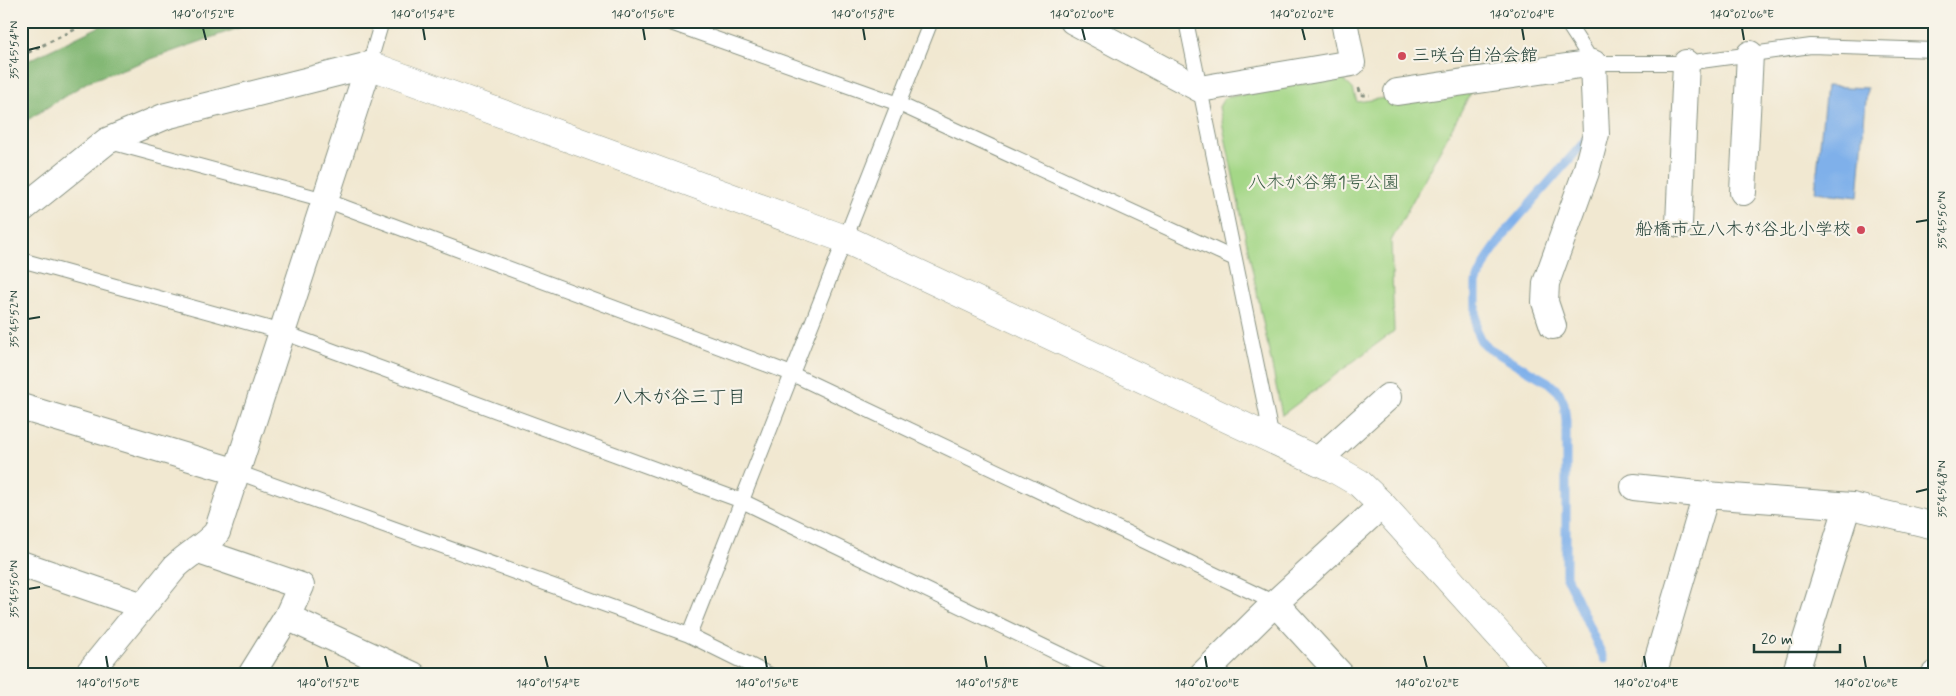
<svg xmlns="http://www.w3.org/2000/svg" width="1956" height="696" font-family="Mynerve,'Klee One',sans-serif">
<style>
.green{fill:#a4d787;stroke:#628a5e}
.forest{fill:#83b874;stroke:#517a54}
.water{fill:#7fb0ea;stroke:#4f768f}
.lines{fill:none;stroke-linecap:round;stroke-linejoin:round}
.stream{stroke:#7fb0ea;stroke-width:9}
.lane-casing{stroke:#889282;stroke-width:16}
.street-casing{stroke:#889282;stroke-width:28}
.secondary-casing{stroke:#889282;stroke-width:29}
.path{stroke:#889282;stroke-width:3;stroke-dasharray:4 4;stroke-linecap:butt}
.lane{stroke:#fff;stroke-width:14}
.street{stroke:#fff;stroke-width:26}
.secondary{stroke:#fff;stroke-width:28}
.ticks{fill:none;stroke:#1f3d34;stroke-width:2}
.poi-dot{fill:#d1495b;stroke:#f7f3e8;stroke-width:2}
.labels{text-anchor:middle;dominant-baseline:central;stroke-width:4.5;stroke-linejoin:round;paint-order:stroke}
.poi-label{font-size:18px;fill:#1f3d34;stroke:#f7f3e8;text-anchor:start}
.park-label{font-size:18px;fill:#3a5c45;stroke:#f7f3e8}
.neighbourhood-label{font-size:19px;fill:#1f3d34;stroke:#f7f3e8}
.neatline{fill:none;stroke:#1f3d34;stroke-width:2}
.ticks-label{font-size:12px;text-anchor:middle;fill:#1f3d34}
</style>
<rect width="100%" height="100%" fill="#f7f3e8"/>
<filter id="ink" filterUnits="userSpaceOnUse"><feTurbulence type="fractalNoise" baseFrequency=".02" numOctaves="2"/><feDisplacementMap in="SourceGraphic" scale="10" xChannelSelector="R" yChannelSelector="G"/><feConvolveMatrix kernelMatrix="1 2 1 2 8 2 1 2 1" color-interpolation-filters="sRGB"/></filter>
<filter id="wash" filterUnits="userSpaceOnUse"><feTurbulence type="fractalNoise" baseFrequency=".0096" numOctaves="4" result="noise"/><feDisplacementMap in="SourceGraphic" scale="20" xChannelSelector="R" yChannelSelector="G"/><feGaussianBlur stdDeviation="1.12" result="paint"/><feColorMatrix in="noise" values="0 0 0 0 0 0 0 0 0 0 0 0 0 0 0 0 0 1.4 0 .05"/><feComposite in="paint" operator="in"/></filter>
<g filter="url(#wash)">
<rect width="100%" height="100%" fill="#f1e8d1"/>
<path class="green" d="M 1339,76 L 1353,89 L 1357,102 L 1475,85 L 1391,241 L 1394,331 L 1282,415 L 1219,107 L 1224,98 Z"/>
<path class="forest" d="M 111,21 L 258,21 L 89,81 L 21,124 L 21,64 Z"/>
<path class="water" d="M 1826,86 L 1867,88 L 1858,197 L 1815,192 Z"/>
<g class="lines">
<path class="stream" d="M 1587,139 L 1509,228 L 1489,256 L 1476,283 L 1476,330 L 1481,341 L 1490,349 L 1548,382 L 1559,392 L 1564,403 L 1566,421 L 1566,576 L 1604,659"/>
</g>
</g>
<g filter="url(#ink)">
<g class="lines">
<g class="lane-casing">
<path id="lane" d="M 665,21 L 899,104 L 1235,259
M 1186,21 L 1272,439
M 1566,21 L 1593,63 L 1686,63 L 1811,46 L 1935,50
M 369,65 L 382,21
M 110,142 L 325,200 L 792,374 L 1275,603
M 21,260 L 282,332 L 742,501 L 1103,675
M 237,472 L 689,635 L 770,675
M 689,635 L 931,21"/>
</g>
<g class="street-casing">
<path id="street" d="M 1073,21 L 1200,89 L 1352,63 L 1344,21
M 1397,92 L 1593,63 L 1596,134 L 1586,172 L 1546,283 L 1545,302 L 1553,326
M 1743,192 L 1750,54
M 21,210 L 107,141 L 166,116 L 369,65
M 1679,224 L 1686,63
M 21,407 L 237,472
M 1317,461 L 1388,397
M 1634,487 L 1706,495
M 196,550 L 301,586 L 287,617 L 251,675
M 21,564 L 143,606
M 1275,603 L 1341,675
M 287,617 L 413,675
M 87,675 L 175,567 C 188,554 205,546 217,532 L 369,65
M 1202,675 L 1275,603 L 1382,505
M 1653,675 L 1706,495 L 1852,506
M 1795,675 L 1845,514 L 1852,506 L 1935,526
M 1934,675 L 1935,674"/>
</g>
<g class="secondary-casing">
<path id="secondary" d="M 369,65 L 845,239 L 1333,468 L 1359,483 L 1382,505 L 1535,675"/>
</g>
<path class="path" d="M 21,56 L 92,21
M 1359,88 L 1361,95 L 1370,95"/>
<use href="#lane" class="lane"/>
<use href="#street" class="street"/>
<use href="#secondary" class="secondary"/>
</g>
</g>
<path class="ticks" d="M 203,28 L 206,40M 423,28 L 425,40M 643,28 L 645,40M 863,28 L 865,40M 1082,28 L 1085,40M 1302,28 L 1305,40M 1522,28 L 1524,40M 1742,28 L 1744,40M 28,50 L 40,47M 1916,222 L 1928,220M 28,319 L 40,317M 1916,492 L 1928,489M 28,589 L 40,587M 106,656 L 108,668M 325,656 L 328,668M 545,656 L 548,668M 765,656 L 767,668M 985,656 L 987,668M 1205,656 L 1207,668M 1424,656 L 1427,668M 1644,656 L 1646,668M 1864,656 L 1866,668"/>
<g class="poi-dot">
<circle cx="1402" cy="56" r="5"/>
<circle cx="1861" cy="230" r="5"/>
</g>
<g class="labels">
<g class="poi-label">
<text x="1412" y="56">三咲台自治会館</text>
<text x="1851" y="230" text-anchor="end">船橋市立八木が谷北小学校</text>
</g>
<g class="park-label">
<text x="1324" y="183">八木が谷第1号公園</text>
</g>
<g class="neighbourhood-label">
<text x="680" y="397">八木が谷三丁目</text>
</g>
</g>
<rect width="1956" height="696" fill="none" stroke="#f7f3e8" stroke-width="55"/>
<path d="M1754 644v8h86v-8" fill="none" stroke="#1f3d34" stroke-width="2.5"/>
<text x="1761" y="644" font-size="15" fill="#1f3d34" stroke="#f7f3e8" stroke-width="4" paint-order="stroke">20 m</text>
<rect x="28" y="28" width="1900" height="640" class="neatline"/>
<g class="ticks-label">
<text x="203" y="18">140°01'52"E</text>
<text x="423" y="18">140°01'54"E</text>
<text x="643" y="18">140°01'56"E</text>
<text x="863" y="18">140°01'58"E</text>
<text x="1082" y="18">140°02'00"E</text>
<text x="1302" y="18">140°02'02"E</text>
<text x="1522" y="18">140°02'04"E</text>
<text x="1742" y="18">140°02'06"E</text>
<text transform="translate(14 50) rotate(-90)" y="4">35°45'54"N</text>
<text transform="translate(1942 220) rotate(-90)" y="4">35°45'50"N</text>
<text transform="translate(14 319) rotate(-90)" y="4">35°45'52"N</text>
<text transform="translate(1942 489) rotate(-90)" y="4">35°45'48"N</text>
<text transform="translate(14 589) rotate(-90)" y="4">35°45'50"N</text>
<text x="108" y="687">140°01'50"E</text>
<text x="328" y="687">140°01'52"E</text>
<text x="548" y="687">140°01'54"E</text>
<text x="767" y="687">140°01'56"E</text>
<text x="987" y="687">140°01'58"E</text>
<text x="1207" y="687">140°02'00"E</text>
<text x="1427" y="687">140°02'02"E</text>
<text x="1646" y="687">140°02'04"E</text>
<text x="1866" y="687">140°02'06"E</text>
</g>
</svg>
